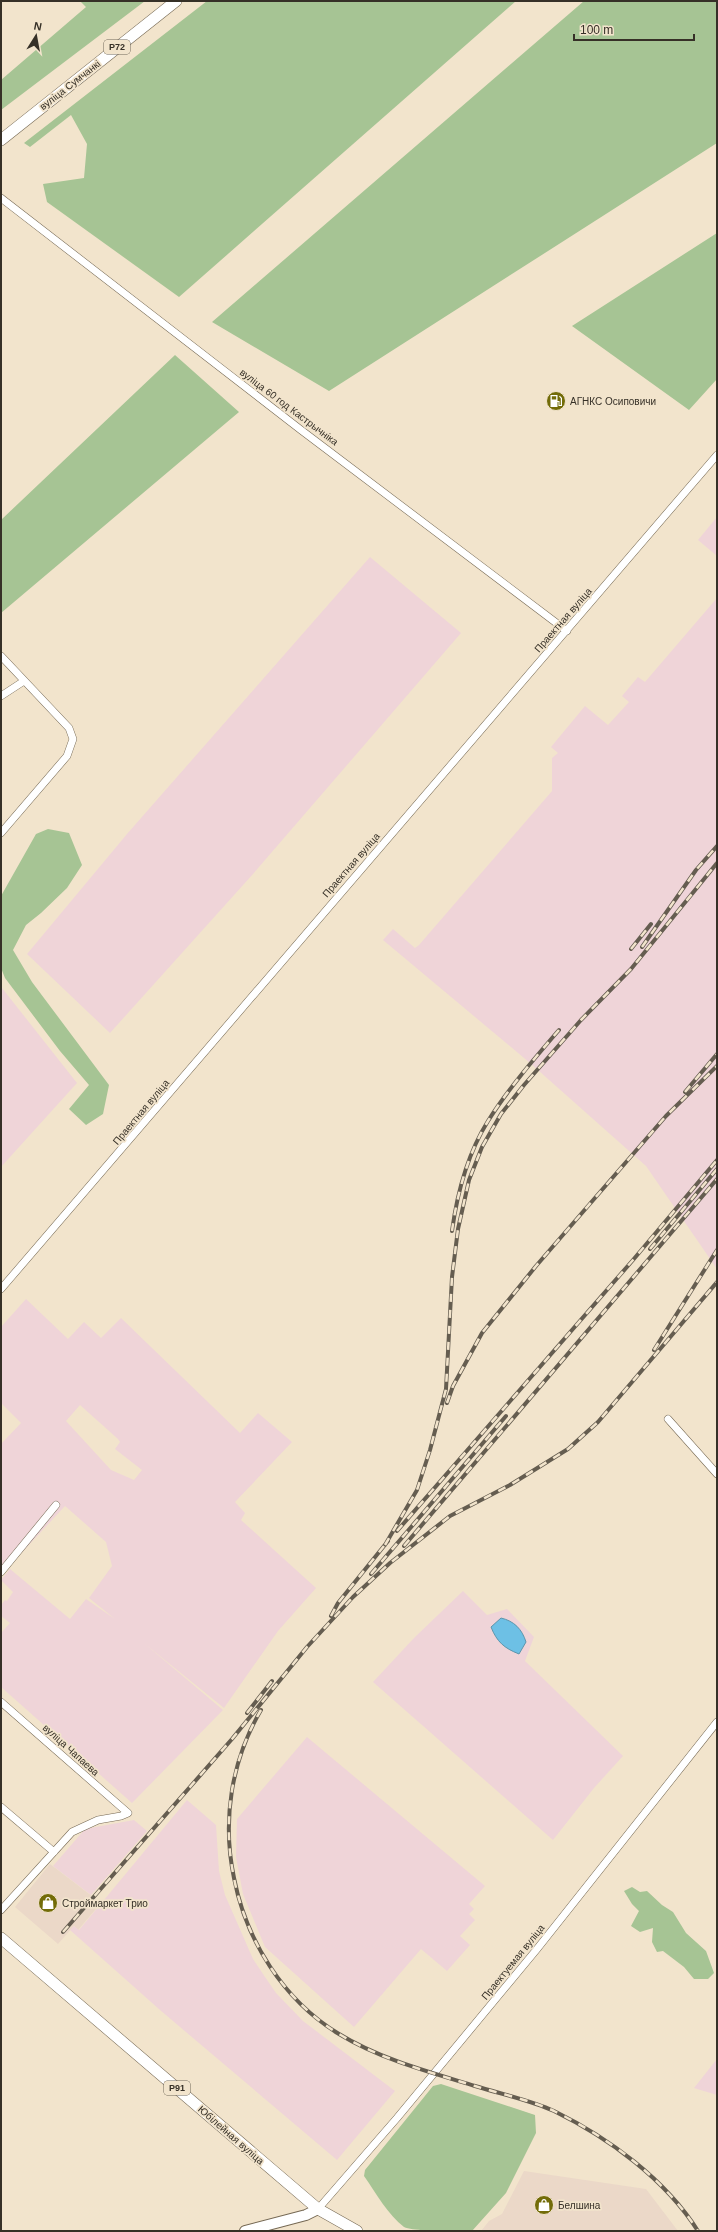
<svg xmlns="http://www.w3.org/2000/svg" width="718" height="2232" font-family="Helvetica,sans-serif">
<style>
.commercial{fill:#ebd8c8}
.industrial{fill:#efd4d8;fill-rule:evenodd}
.green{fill:#a6c494}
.water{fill:#6dc0e5;stroke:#5c95ac}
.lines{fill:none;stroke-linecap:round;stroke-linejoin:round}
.street-casing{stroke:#756853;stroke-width:8}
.secondary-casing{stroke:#756853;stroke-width:12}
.primary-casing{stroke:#756853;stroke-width:12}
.street{stroke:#fff;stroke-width:7}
.secondary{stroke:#fff;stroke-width:10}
.primary{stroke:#fff;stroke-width:11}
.rail-casing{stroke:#655d50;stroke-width:4}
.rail{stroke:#f2e4cc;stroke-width:2.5;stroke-dasharray:8;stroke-linecap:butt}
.labels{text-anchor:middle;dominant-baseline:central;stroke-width:3.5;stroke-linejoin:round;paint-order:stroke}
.shield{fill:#f2e4cc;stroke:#6e6658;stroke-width:1}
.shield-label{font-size:9px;font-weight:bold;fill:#363027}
.street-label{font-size:10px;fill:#363027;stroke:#f2e4cc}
.poi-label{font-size:10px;fill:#363027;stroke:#f2e4cc;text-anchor:start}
</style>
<rect width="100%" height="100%" fill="#f2e4cc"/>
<path class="commercial" d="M 50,1864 L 101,1903 L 78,1930 L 74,1926 L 58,1944 L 15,1907 Z
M 524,2171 L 646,2189 L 678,2231 L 481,2231 L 489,2221 L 502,2214 Z"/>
<path class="industrial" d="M 717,517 L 717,556 L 698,540 Z
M 370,557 L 461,633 L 253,874 L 110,1033 L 27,954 L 127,834 Z
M 717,598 L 717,1269 L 646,1166 L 530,1063 L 383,940 L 393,929 L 415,948 L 419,945 L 552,791 L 552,758 L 558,753 L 551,747 L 585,706 L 608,725 L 629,702 L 622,696 L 638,677 L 645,682 Z
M 2,988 L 77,1083 L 1,1167 L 1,989 Z
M 26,1299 L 68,1339 L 84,1322 L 101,1338 L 121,1318 L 240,1433 L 258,1413 L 292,1442 L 235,1502 L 245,1513 L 241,1520 L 316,1588 L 278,1631 L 224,1708 L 145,1644 L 223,1710 L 132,1803 L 1,1687 L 1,1633 L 10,1623 L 1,1616 L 1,1605 L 5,1600 L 7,1601 L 13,1592 L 1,1580 L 10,1569 L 70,1619 L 86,1599 L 115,1619 L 89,1598 L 112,1566 L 106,1542 L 65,1506 L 1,1575 L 1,1444 L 21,1423 L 1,1403 L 1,1327 ZM 80,1405 L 118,1439 L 120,1442 L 115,1449 L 142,1470 L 134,1480 L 111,1470 L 66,1421 Z
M 463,1591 L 487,1615 L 507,1609 L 534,1637 L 525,1661 L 623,1756 L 594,1788 L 553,1840 L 373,1682 L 414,1638 Z
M 307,1737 L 485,1886 L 469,1904 L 474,1909 L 469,1914 L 475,1920 L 460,1936 L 470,1945 L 447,1971 L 421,1949 L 354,2027 L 265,1947 L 243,1894 L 236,1857 L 237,1819 Z
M 187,1800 L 216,1825 L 219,1871 L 225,1895 L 253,1959 L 263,1974 L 276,1993 L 303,2021 L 395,2091 L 337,2160 L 160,2010 L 70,1930 L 74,1926 L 79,1930 Z
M 134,1820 L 147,1831 L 91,1895 L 53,1866 L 85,1829 Z
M 717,2059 L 717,2095 L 694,2088 Z"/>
<path class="green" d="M 80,1 L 145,1 L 1,110 L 1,80 L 86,7 Z
M 207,1 L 516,1 L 179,297 L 47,202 L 43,184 L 84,178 L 87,144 L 71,115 L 30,147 L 24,143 Z
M 584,1 L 717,1 L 717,143 L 329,391 L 212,322 Z
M 717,233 L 717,379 L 689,410 L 572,326 Z
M 175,355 L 239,412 L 1,613 L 1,520 Z
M 48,829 L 69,833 L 82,865 L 67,888 L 41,913 L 26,925 L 13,950 L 32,982 L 109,1085 L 103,1114 L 86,1125 L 69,1109 L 89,1085 L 60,1051 L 5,978 L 1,968 L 1,896 L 36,834 Z
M 632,1887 L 640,1892 L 647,1891 L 662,1905 L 673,1912 L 686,1933 L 706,1951 L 714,1973 L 708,1979 L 694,1979 L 684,1967 L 663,1951 L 657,1952 L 652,1942 L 653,1928 L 640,1932 L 631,1926 L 639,1911 L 632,1904 L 624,1891 Z
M 441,2084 L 535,2115 L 536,2133 L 506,2193 L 472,2231 C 457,2231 416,2232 404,2227 C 388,2215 376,2193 364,2176 L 365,2170 L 433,2086 Z"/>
<path class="water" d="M 501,1618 C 514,1621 522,1629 526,1642 L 519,1654 C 504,1648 497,1642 491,1627 Z"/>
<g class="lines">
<g class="street-casing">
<path id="street" d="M 1,198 L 301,430 L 567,631
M 1,656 L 69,728 L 73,739 L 67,756 L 1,833
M 1,696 L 24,681
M 1,1289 L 717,455
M 668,1419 L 717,1474
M 1,1572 L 56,1505
M 1,1702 L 128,1813 L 121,1816 L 98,1820 L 72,1832 L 1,1910
M 1,1807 L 54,1852
M 318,2209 L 397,2118 L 537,1949 L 717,1722"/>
</g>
<g class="secondary-casing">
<path id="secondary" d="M 245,2231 L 306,2215 L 318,2209"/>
</g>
<g class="primary-casing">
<path id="primary" d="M 1,140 L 176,1
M 1,1938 L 318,2209 L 357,2231"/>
</g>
<use href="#street" class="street"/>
<use href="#secondary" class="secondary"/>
<use href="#primary" class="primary"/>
<g class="rail-casing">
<path id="rail" d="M 642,947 L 696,870 L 717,846
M 631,949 L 651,924
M 685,1092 L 717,1054
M 452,1231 C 457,1194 468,1153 488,1121 C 508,1089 534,1059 559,1030
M 650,1249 L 717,1169
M 654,1350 L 717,1250
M 447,1403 L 453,1386 L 482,1333 L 536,1266 L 666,1116 L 717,1066
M 397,1531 L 633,1260 L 717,1160
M 385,1545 L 417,1490 L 430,1450 L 446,1389 L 452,1277 L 458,1229 L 469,1180 L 482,1147 L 501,1114 L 524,1085 L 581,1020 L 631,969 L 717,863
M 404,1546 L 717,1179
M 371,1574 L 506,1416
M 331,1616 L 338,1603 L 388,1541
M 261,1710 C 231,1761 222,1821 234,1878 C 246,1940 283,2000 339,2034 C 380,2059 429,2072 475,2086 C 501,2094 530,2100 554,2111 C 609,2138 665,2179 698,2231
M 247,1713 L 272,1681
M 63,1932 L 232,1739 L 307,1647 L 353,1597 L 390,1563 L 450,1516 L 510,1485 L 568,1449 L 598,1422 L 717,1282"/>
</g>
<use href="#rail" class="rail"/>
</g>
<defs>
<g id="fuel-disc" transform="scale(1)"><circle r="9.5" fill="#736c09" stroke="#f2e4cc"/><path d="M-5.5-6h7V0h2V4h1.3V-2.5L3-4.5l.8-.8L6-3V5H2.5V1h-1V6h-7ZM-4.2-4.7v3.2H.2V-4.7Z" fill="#fff"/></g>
<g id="shop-disc" transform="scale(1)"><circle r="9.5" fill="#736c09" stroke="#f2e4cc"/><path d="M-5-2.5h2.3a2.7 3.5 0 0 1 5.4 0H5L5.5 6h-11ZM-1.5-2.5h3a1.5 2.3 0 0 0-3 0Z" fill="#fff"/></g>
</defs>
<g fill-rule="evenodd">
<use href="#fuel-disc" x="556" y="401"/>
<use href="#shop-disc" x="48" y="1903"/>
<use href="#shop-disc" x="544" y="2205"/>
</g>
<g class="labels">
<g class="shield">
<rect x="104" y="40" width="26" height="14" rx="3"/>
<rect x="164" y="2081" width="26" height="14" rx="3"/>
</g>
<g class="shield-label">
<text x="117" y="47">Р72</text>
<text x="177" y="2088">Р91</text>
</g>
<g class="street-label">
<text transform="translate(70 85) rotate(-38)">вуліца Сумчанкі</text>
<text transform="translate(289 407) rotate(37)">вуліца 60 год Кастрычніка</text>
<text transform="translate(563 620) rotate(-49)">Праектная вуліца</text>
<text transform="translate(351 865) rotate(-49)">Праектная вуліца</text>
<text transform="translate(141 1112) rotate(-50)">Праектная вуліца</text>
<text transform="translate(71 1750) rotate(42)">вуліца Чапаева</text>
<text transform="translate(513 1962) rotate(-51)">Праектуемая вуліца</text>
<text transform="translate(231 2135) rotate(41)">Юбілейная вуліца</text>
</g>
<g class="poi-label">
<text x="570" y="401">АГНКС Осиповичи</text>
<text x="62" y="1903">Строймаркет Трио</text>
<text x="558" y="2205">Белшина</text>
</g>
</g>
<rect width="718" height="2232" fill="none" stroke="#363027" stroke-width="4"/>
<g transform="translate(36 36) rotate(11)" stroke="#f2e4cc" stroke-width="3" paint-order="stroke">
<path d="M0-3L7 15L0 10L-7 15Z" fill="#363027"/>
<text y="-6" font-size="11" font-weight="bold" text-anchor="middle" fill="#363027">N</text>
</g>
<path d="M574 34v6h120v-6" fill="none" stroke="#363027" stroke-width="2"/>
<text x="580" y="34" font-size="12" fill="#363027" stroke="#f2e4cc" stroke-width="3" paint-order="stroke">100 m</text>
</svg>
